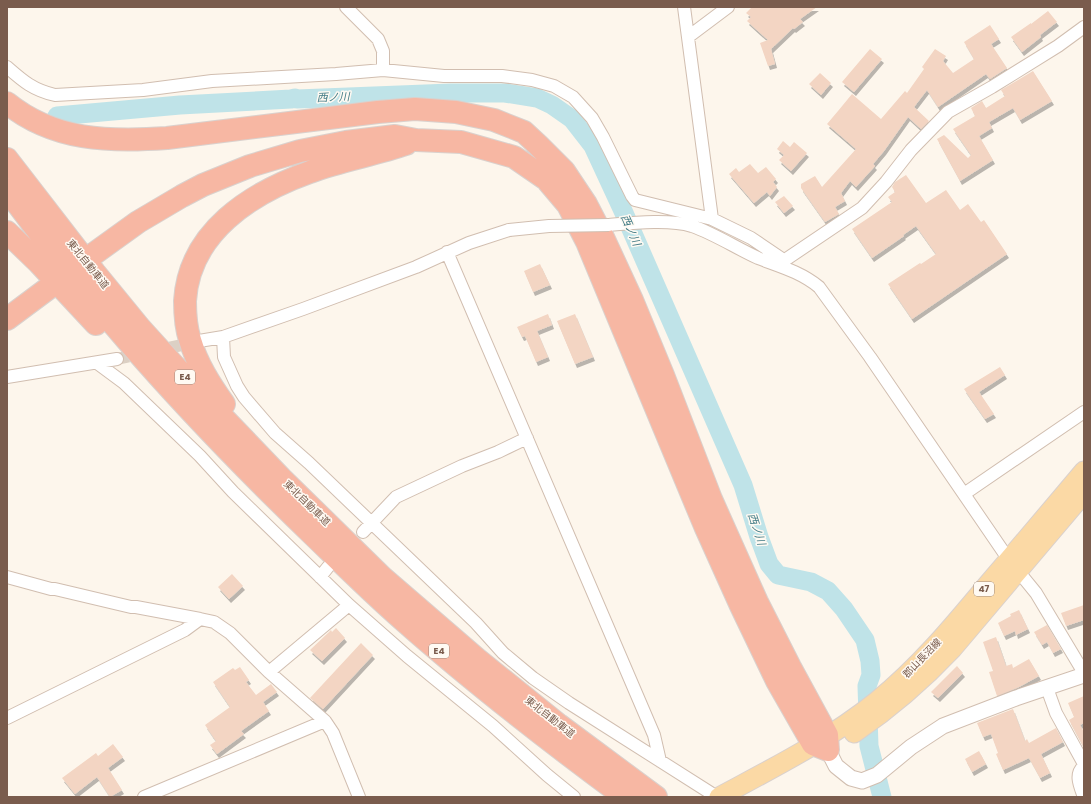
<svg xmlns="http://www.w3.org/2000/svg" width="1091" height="804" font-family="Poppins,'Noto Sans JP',sans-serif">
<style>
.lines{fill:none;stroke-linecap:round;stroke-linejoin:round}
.river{stroke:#bfe3e8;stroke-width:19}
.building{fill:#f3d5c3;filter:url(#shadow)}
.minor-tunnel{stroke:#dcd0c4;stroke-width:12;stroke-dasharray:12 6;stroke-linecap:butt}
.minor-casing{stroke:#d1beb0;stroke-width:14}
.tertiary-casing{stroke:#d1beb0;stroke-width:17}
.primary-casing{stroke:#dad1cd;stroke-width:21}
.motorway-casing{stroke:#dad1cd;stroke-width:24}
.minor{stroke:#fff;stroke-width:12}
.tertiary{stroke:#fff;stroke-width:15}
.primary{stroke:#fbd9a5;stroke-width:19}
.motorway{stroke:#f7b7a3;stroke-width:22}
.minor-bridge-casing{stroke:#d1beb0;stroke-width:14;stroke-linecap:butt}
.minor-bridge{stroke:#fff;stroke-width:12}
.labels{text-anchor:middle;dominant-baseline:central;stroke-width:3;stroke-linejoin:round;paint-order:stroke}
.shield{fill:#fffaf3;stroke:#a28b7f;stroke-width:1}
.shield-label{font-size:9px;font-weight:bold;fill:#7a5c4d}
.street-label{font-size:10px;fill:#7a5c4d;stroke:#fffaf3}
.water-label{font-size:11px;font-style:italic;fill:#437c86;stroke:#fffaf3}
</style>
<defs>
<filter id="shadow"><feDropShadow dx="2" dy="4" stdDeviation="0" flood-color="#0004"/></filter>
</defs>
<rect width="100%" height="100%" fill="#fdf6ec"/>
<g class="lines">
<path class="river" d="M 57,116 L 180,105 L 291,99 L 295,98 L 297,99 L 451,93 L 505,93 L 537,98 L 552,105 L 572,119 L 593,146 L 624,213 L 743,485 L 759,537 L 769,564 L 778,575 L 811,582 L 828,591 L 844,609 L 865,640 L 870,661 L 871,675 L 867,686 L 869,746 L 882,797"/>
</g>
<path class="building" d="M 752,7 L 817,7 L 800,19 L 803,22 L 794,29 L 793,28 L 771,49 L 775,64 L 768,66 L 760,43 L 768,40 L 747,21 L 751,17 L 746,13 Z
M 1048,11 L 1057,22 L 1040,35 L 1041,37 L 1022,52 L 1011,37 L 1031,23 L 1031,24 Z
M 990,25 L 999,39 L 991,44 L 1007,68 L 990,79 L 986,74 L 938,107 L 927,90 L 914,107 L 929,121 L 921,129 L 908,117 L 884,151 L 873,164 L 875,166 L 856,187 L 850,181 L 841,193 L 845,201 L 835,207 L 839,214 L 825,222 L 801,188 L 801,184 L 815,176 L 822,187 L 856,149 L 827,124 L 838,111 L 852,94 L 881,119 L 905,91 L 907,93 L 924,69 L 922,67 L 935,49 L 946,56 L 943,61 L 953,73 L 974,59 L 964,42 Z
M 870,49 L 882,59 L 854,92 L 842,82 Z
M 1033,71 L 1052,101 L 1020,120 L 1013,108 L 989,122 L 992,128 L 979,136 L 993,160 L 960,181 L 937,139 L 944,135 L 968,158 L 971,155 L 953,129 L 975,116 L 971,108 L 982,101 L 986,108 L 1005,96 L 1001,90 Z
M 820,73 L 831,83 L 821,95 L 809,84 Z
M 783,141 L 790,147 L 794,142 L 807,153 L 791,171 L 779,160 L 784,155 L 777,149 Z
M 750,164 L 758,173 L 766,167 L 776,179 L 773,182 L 777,187 L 770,196 L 767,192 L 754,203 L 729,174 L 736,168 L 739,172 Z
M 906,175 L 926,203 L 946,190 L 960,210 L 968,204 L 981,222 L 984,220 L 1007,254 L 912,319 L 888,284 L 920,263 L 921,264 L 936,254 L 916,226 L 903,235 L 904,236 L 872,258 L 852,229 L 892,202 L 888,197 L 895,192 L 892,187 L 895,182 Z
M 784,196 L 793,206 L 784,213 L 775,202 Z
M 540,264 L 550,285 L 533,292 L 524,271 Z
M 548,314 L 552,325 L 537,331 L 548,357 L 536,362 L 525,336 L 522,337 L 517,327 Z
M 575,314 L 593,357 L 575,364 L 557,321 Z
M 1000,367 L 1005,375 L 979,392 L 994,414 L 985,419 L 964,389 Z
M 232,574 L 243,586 L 229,599 L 218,587 Z
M 1084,605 L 1084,620 L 1066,626 L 1061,613 Z
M 1019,610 L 1028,629 L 1016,635 L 1015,631 L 1004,636 L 998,623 L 1011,616 L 1010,614 Z
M 1047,625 L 1061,649 L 1053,653 L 1047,642 L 1042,645 L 1034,632 Z
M 336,628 L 345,638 L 322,661 L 310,650 L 329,632 L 331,630 L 332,632 Z
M 996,637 L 1006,666 L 1012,664 L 1013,668 L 1029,659 L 1039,676 L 1019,687 L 997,696 L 989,672 L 993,671 L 983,642 Z
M 361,643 L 373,655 L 323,709 L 310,698 Z
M 957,666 L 963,673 L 938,698 L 931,692 Z
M 240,667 L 249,680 L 246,682 L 256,695 L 271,684 L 277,692 L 263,702 L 269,711 L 241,731 L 244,734 L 217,754 L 210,745 L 216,741 L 205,725 L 230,707 L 213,682 L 233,668 L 235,670 Z
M 1084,696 L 1084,723 L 1080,725 L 1084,732 L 1084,748 L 1069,720 L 1074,717 L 1068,703 Z
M 1013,709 L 1025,741 L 1027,739 L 1029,743 L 1056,728 L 1063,742 L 1041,754 L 1050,773 L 1040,778 L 1029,758 L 1003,770 L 996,754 L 998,753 L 991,734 L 983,737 L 977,723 Z
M 113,744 L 123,757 L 108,768 L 122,790 L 110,797 L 97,777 L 75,794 L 62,778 L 96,753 L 98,756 Z
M 979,751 L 986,764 L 972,772 L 965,759 Z"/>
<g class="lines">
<path class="minor-tunnel" d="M 117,359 L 196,342"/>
<g class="minor-casing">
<path id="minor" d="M 346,7 L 378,39 L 383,51 L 383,70
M 684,7 L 712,219
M 688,37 L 728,7
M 7,67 C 23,81 33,90 55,95 L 143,90 L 212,81 L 336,74 L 383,70 L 444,76 L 502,76 L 532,80 L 554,86 L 573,97 L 592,118 L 603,137 L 632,196 L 635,200 L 712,219 L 751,238 L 785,261
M 609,225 C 632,223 670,219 692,226 C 715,234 736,248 758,258 C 779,266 801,272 819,287 L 870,357 L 1009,560 L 1036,593 L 1084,673
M 447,252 L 654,735 L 660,761
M 779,264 L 862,208 L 886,182 L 911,150 L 948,112 L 992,87 L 1058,46 L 1084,27
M 223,337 L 224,357 L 237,386 L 244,397 L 275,433 L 309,463 L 476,623 L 503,653 L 533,678 L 569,703 L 717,797
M 199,341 L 223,337 L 303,309 L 416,267 L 469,243 L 509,230
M 97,363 L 124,383 L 200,456 L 233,492 L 349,605 L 407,656 L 493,726 L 547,775 L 574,797
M 7,377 L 117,359
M 964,494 L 1084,412
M 363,532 L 396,497 L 462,466 L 498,452 L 527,438
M 7,577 L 51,589 L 55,589 L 131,607 L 136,607 L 200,619 L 214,622 L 230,633 L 269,672 L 325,721 L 333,733 L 359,797
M 320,577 L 328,567
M 269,672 L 349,605
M 1047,688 L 1056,713 L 1084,764
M 7,718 L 185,630 L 200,619
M 1084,766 C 1074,774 1080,786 1084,797
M 144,797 L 325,721"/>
</g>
<g class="tertiary-casing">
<path id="tertiary" d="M 828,750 L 836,766 L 851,778 L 862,781 L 877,775 L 911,747 L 943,726 L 1016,698 L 1084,675"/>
</g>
<g class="primary-casing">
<path id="primary" d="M 854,733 C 892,707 920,683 952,649 L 1084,493
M 719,797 C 773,768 829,740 877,701 C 919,667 953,626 988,584 C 1020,547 1052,509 1084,471"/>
</g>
<g class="motorway-casing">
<path id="motorway" d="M 7,103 C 54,141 109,142 167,138 L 378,112 L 415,109 L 456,112 L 494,120 L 524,132 L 538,145 L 564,171 L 586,204 L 601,233 L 632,300 L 663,375 L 711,499 L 757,602 L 790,667 L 827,735 L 828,750 L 813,744 L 777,681 L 741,606 L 705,526 L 587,242 L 568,205 L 546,179 L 514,157 L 461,142 L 416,140 L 395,136 L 346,142 L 300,151 L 250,166 L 203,185 L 182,196 L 138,222 L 95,253
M 7,159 L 95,273 L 140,328 L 189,382 L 282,479 L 382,577 L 477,659 L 559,725 L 656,797
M 7,190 C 45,241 85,292 127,340 C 185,407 247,471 311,533 C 341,562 371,592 403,620 C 474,683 549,741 625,797
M 7,232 L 39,263 L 96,324
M 7,319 L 50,287
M 224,404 C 210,384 197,364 190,340 C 186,328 185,314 185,301 C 189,232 251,193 310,172 C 341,160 375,155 406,144"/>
</g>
<use href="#minor" class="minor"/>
<use href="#tertiary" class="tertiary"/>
<use href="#primary" class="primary"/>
<use href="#motorway" class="motorway"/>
<g class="minor-bridge-casing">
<path id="minor-bridge" d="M 509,230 L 549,226 L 609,225"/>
</g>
<use href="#minor-bridge" class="minor-bridge"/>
</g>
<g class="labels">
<g class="shield">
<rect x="175" y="370" width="20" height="14" rx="3"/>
<rect x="974" y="582" width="20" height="14" rx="3"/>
<rect x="429" y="644" width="20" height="14" rx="3"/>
</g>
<g class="shield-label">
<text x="185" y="377">E4</text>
<text x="984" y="589">47</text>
<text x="439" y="651">E4</text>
</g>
<g class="street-label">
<text transform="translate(88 264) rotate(51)">東北自動車道</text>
<text transform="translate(307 503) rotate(44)">東北自動車道</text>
<text transform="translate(922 658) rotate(-46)">郡山長沼線</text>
<text transform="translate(550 717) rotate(38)">東北自動車道</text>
</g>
<g class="water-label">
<text transform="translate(333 97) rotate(-2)">西ノ川</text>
<text transform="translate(631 230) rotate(66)">西ノ川</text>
<text transform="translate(757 529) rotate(72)">西ノ川</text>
</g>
</g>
<rect width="1091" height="804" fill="none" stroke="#7a5c4d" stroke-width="16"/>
</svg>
